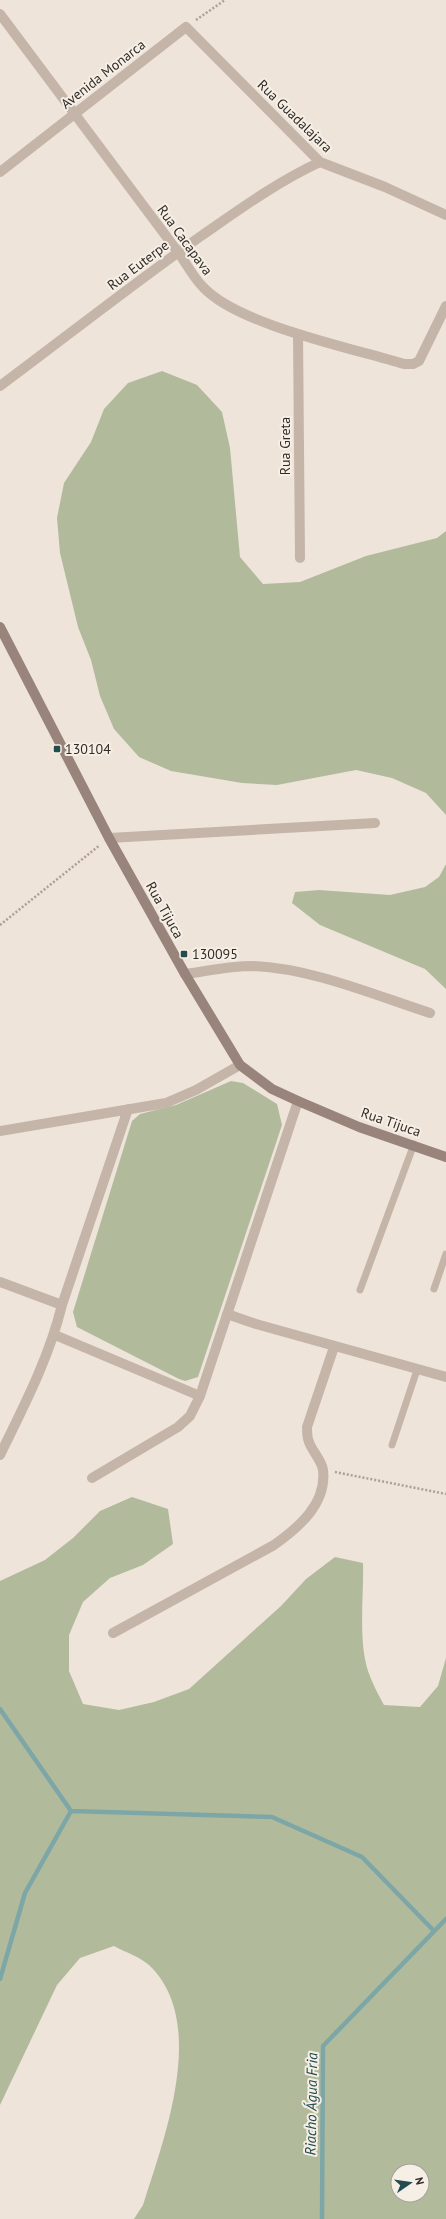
<svg xmlns="http://www.w3.org/2000/svg" width="446" height="2219" font-family="'PT Sans',sans-serif">
<style>
.green{fill:#b1bb9c;fill-rule:evenodd}
.lines{fill:none;stroke-linecap:round;stroke-linejoin:round}
.stream{stroke:#7da6a7;stroke-width:4.5}
.path{stroke:#b09f92;stroke-width:2.5;stroke-dasharray:2 2;stroke-linecap:butt}
.lane{stroke:#c4b5a8;stroke-width:7}
.street{stroke:#c4b5a8;stroke-width:10}
.secondary{stroke:#98847a;stroke-width:10}
.poi-dot{fill:#224c4e;stroke:#f6efe6;stroke-width:1.5}
.labels{text-anchor:middle;dominant-baseline:central;stroke-width:4;stroke-linejoin:round;paint-order:stroke}
.street-label{font-size:14px;fill:#322a27;stroke:#f6efe6}
.poi-label{font-size:14px;fill:#322a27;stroke:#f6efe6;text-anchor:start}
.water-label{font-size:15px;font-style:italic;fill:#224c4e;stroke:#f6efe6}
</style>
<rect width="100%" height="100%" fill="#eee4da"/>
<path class="green" d="M 162,371 L 197,385 L 222,412 L 230,448 L 240,557 L 263,584 L 300,582 L 366,556 L 437,538 L 446,531 L 446,815 L 426,793 L 392,778 L 356,770 L 277,785 L 242,783 L 171,771 L 139,757 L 114,729 L 100,696 L 91,660 L 78,627 L 60,553 L 57,518 L 64,483 L 91,442 L 104,409 L 128,383 Z
M 446,864 L 446,989 L 425,969 L 320,925 L 292,903 L 295,892 L 319,890 L 390,895 L 425,887 L 439,877 Z
M 231,1081 L 243,1083 L 277,1104 L 282,1125 L 198,1377 L 185,1381 L 179,1379 L 77,1327 L 73,1312 L 132,1121 L 140,1114 L 176,1105 Z
M 132,1497 L 168,1509 L 173,1544 L 143,1565 L 110,1578 L 83,1602 L 69,1635 L 69,1671 L 83,1704 L 119,1710 L 154,1702 L 189,1689 L 281,1606 L 306,1579 L 335,1557 L 363,1563 C 364,1597 358,1639 368,1671 C 372,1683 378,1694 384,1705 L 420,1707 L 438,1686 L 446,1658 L 446,2219 L 134,2219 L 143,2205 C 164,2138 209,2022 149,1965 C 140,1957 125,1952 114,1946 L 80,1958 L 57,1985 L 0,2105 L 0,1581 L 45,1560 L 73,1538 L 100,1511 ZM 398,2171 L 422,2171 L 422,2195 L 398,2195 Z"/>
<g class="lines">
<path class="stream" d="M 0,1709 L 71,1811 L 272,1817 L 362,1857 L 434,1931
M 0,1979 L 25,1893 L 71,1811
M 322,2219 L 323,2046 L 446,1919"/>
<path class="path" d="M 196,20 L 225,0
M 0,925 L 100,845
M 335,1472 L 446,1494"/>
<path class="lane" d="M 434,1289 L 446,1254
M 360,1290 L 414,1144
M 392,1445 L 417,1370"/>
<path class="street" d="M 0,14 L 178,252 C 186,263 193,277 203,287 C 238,325 352,348 404,364 L 413,364 L 419,361 L 446,306
M 0,172 L 186,27 L 320,162 L 385,187 L 446,215
M 298,334 L 300,558
M 0,386 C 67,336 133,284 201,236 C 240,209 277,182 320,162
M 109,838 L 375,823
M 185,974 C 207,971 230,966 252,966 C 311,968 374,995 430,1013
M 0,1131 L 166,1103 L 196,1090 L 240,1065
M 0,1282 L 62,1305
M 227,1314 L 256,1324 L 446,1377
M 55,1335 L 200,1396
M 0,1455 C 24,1406 49,1358 62,1305 L 128,1109
M 92,1478 L 178,1427 L 190,1416 L 200,1396 L 298,1101
M 113,1633 L 274,1545 C 298,1528 327,1504 323,1470 C 322,1461 312,1451 309,1442 C 307,1438 307,1432 307,1427 L 334,1347"/>
<path class="secondary" d="M 0,627 L 109,838 L 185,974 L 240,1065 L 272,1089 L 298,1101 L 359,1127 L 446,1157"/>
</g>
<g class="poi-dot">
<rect x="53" y="745" width="8" height="8" rx="2"/>
<rect x="180" y="950" width="8" height="8" rx="2"/>
</g>
<g class="labels">
<g class="street-label">
<text transform="translate(103 74) rotate(-38)">Avenida Monarca</text>
<text transform="translate(295 116) rotate(44)">Rua Guadalajara</text>
<text transform="translate(185 240) rotate(54)">Rua Cacapava</text>
<text transform="translate(138 265) rotate(-37)">Rua Euterpe</text>
<text transform="translate(285 446) rotate(-90)">Rua Greta</text>
<text transform="translate(165 910) rotate(61)">Rua Tijuca</text>
<text transform="translate(391 1122) rotate(19)">Rua Tijuca</text>
</g>
<g class="poi-label">
<text x="65" y="749">130104</text>
<text x="192" y="954">130095</text>
</g>
<g class="water-label">
<text transform="translate(311 2104) rotate(-89)">Riacho Água Fria</text>
</g>
</g>
<g transform="translate(410 2183) rotate(77)"><circle r="19" fill="#f6efe6" stroke="#a8a09a"/>
<path d="M0-3L7 15L0 10L-7 15Z" fill="#224c4e"/>
<text y="-6" font-size="11" font-weight="bold" text-anchor="middle" fill="#322a27">N</text>
</g>
</svg>
